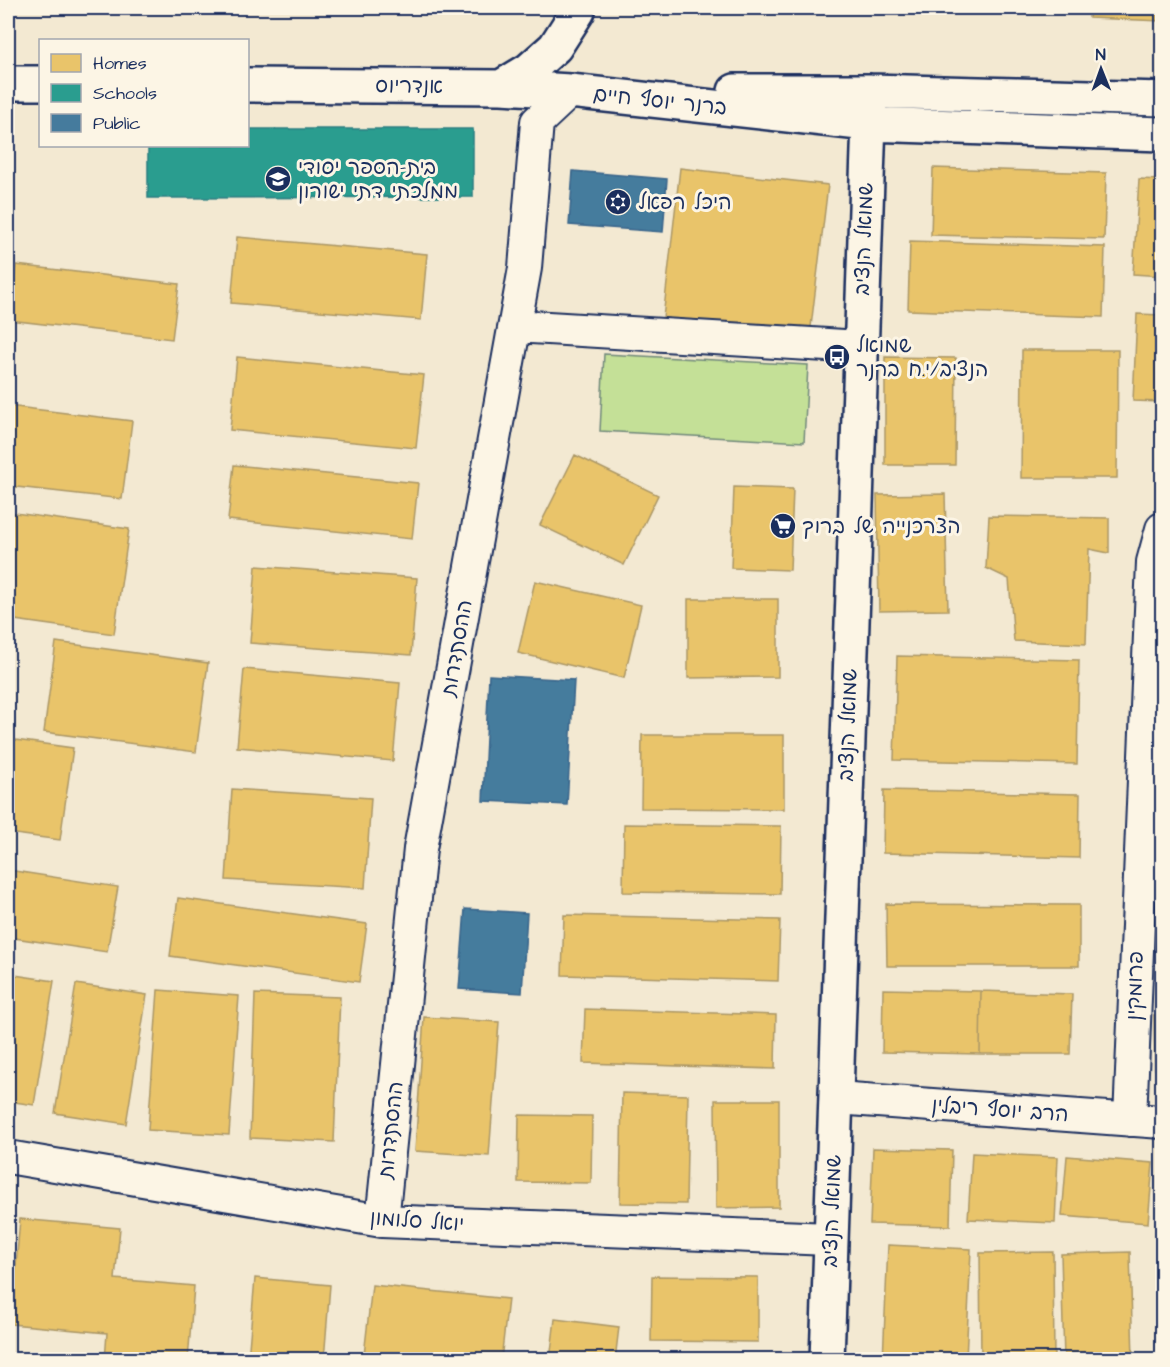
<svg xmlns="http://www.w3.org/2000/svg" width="1170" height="1367" font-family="'Architects Daughter','Playpen Sans Hebrew',sans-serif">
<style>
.green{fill:#c4e097;stroke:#70887a;stroke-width:1.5}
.homes{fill:#e9c46a;stroke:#ab9766;stroke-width:1.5}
.schools{fill:#2a9d8f;stroke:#267c80;stroke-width:1.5}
.public{fill:#457b9d;stroke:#38648a;stroke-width:1.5}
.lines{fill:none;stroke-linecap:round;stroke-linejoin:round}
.street-casing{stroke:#1b2f5e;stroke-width:36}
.secondary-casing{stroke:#1b2f5e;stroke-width:38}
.street{stroke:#fcf5e5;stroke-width:32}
.secondary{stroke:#fcf5e5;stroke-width:33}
.labels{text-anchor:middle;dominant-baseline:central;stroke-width:6;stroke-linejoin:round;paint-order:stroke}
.street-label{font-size:21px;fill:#1b2f5e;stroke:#fcf5e5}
.poi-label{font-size:21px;fill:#1b2f5e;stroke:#fcf5e5;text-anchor:start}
</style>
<rect width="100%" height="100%" fill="#f3e9d2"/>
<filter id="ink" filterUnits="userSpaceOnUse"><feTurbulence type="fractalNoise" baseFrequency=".0167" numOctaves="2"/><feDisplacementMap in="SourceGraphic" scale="12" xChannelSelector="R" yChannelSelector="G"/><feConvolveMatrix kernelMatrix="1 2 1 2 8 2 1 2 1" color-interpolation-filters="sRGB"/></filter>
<g filter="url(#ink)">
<path class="green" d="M 604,354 L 808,365 L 804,442 L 600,431 Z"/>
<path class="homes" d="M 1090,8 L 1162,8 L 1162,21 L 1089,18 Z
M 680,168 L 828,185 L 810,335 L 663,318 Z
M 933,168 L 1106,173 L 1104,239 L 931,235 Z
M 1139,179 L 1162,180 L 1162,276 L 1133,274 Z
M 237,237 L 427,254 L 421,320 L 231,303 Z
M 910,241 L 1105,247 L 1103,317 L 908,310 Z
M 16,265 L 179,284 L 172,339 L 9,320 Z
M 1137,314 L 1162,315 L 1162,402 L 1133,401 Z
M 1022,350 L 1118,350 L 1117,478 L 1021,478 Z
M 237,357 L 424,375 L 416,448 L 230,430 Z
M 885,357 L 956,358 L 955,465 L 885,465 Z
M 8,406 L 132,421 L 122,499 L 8,486 Z
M 575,455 L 658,495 L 624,565 L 540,525 Z
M 234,465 L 418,483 L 412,539 L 228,520 Z
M 734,487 L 793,489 L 790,570 L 731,568 Z
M 945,494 L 948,610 L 879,611 L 877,495 Z
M 8,512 L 129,529 L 114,634 L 8,619 Z
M 989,516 L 1109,518 L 1109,553 L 1089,549 L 1086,644 L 1014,641 L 1009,579 L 986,568 Z
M 256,566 L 417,578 L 411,655 L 250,643 Z
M 535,581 L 641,605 L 624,678 L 518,653 Z
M 688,599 L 778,599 L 778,677 L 688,678 Z
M 56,642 L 208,663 L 196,752 L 44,732 Z
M 897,656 L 1079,660 L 1077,764 L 894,760 Z
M 244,669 L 400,683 L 393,761 L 237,747 Z
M 642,735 L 784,735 L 784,809 L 641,808 Z
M 8,739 L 73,748 L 60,840 L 8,833 Z
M 232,789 L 371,798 L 365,888 L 226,880 Z
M 884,790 L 1080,794 L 1079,858 L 883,853 Z
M 624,824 L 781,826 L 780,894 L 623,892 Z
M 8,870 L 118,887 L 107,952 L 8,937 Z
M 178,898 L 367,924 L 359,982 L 170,956 Z
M 886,904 L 1079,905 L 1079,966 L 887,966 Z
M 564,915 L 780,920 L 778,981 L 562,975 Z
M 1160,938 L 1162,938 L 1162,1000 L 1156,1000 Z
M 8,974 L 54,981 L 34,1105 L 8,1101 Z
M 76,984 L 147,995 L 126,1124 L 55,1113 Z
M 883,989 L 981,991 L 980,1054 L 882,1052 Z
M 158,990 L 239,996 L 229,1135 L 148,1130 Z
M 981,991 L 1072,994 L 1070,1054 L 980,1054 Z
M 255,994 L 340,997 L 334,1142 L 250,1138 Z
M 585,1009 L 776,1015 L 775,1069 L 583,1063 Z
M 1154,1015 L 1162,1015 L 1162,1069 L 1155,1069 Z
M 424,1017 L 499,1022 L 489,1156 L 415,1151 Z
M 622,1093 L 688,1095 L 686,1204 L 620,1203 Z
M 715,1100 L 779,1100 L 779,1207 L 716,1208 Z
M 519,1115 L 592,1116 L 591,1183 L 518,1182 Z
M 873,1148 L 952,1150 L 950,1226 L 870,1224 Z
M 972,1153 L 1058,1157 L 1055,1223 L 968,1219 Z
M 1067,1156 L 1153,1163 L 1148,1223 L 1062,1216 Z
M 20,1219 L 120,1228 L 115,1279 L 194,1286 L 188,1360 L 105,1360 L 107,1333 L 11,1324 Z
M 888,1245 L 971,1249 L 966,1360 L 883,1360 Z
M 1053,1252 L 1054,1359 L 981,1360 L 980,1253 Z
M 1130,1252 L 1133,1360 L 1064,1360 L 1061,1254 Z
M 652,1276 L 758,1277 L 758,1342 L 651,1341 Z
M 255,1278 L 330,1285 L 324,1360 L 248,1360 Z
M 372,1285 L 508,1299 L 501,1360 L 406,1360 L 364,1355 Z
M 555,1319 L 619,1327 L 615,1360 L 550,1360 Z
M 647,1355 L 762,1355 L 762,1360 L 647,1360 Z"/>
<path class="schools" d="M 248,129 L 473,129 L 473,197 L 148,198 L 148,146 L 248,146 Z"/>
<path class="public" d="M 573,171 L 667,179 L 663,232 L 569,225 Z
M 489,675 L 574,680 L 567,805 L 483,801 Z
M 465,909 L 527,913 L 522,993 L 459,989 Z"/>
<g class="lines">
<g class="street-casing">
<path id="street" d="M 515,326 L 860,347
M 837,1098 L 1162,1122
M 1130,1120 L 1153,562 L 1162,529
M 8,1157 L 382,1221 L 830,1239
M 382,1221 L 420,849 L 525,268 L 537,122 L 570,91"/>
</g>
<g class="secondary-casing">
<path id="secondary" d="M 8,83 L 40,83
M 248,85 L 501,87 L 570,91 L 868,124 L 1162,134
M 501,87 L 529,70 L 555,47 L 578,11
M 735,91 L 870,91 L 1162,99
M 827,1360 L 870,91"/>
</g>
<use href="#street" class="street"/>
<use href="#secondary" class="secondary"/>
</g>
</g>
<defs>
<g id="school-disc" transform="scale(1.35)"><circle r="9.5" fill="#1b2f5e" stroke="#fcf5e5"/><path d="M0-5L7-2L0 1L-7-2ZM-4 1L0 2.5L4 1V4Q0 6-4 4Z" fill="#fff"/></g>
<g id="synagogue-disc" transform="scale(1.35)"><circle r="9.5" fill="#1b2f5e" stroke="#fcf5e5"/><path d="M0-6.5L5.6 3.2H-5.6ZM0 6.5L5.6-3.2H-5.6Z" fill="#fff"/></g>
<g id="bus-disc" transform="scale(1.35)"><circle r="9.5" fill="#1b2f5e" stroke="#fcf5e5"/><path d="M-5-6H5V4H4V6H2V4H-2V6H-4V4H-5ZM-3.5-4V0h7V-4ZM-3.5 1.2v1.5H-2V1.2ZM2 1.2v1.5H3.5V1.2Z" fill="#fff"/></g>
<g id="supermarket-disc" transform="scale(1.35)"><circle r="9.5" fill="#1b2f5e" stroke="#fcf5e5"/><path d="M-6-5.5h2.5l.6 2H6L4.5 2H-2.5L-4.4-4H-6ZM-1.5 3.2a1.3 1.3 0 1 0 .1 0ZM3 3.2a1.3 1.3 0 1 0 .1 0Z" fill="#fff"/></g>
</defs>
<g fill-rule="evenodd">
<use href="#school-disc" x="278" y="179"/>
<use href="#synagogue-disc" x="618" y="202"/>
<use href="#bus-disc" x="837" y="357"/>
<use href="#supermarket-disc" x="783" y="526"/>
</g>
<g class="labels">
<g class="street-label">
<text transform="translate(409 86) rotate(1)">אנדריוס</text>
<text transform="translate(660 101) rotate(6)">ברנר יוסף חיים</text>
<text transform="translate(864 239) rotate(-88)">שמואל הנציב</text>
<text transform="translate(457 648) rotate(-80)">ההסתדרות</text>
<text transform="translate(848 725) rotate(-88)">שמואל הנציב</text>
<text transform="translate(1135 986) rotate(-88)">פרומקין</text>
<text transform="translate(1000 1110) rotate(4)">הרב יוסף ריבלין</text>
<text transform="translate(391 1130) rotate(-84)">ההסתדרות</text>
<text transform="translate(832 1211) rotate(-88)">שמואל הנציב</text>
<text transform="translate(417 1221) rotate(4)">יואל סלומון</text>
</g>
<g class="poi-label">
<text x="298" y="167">בית-הספר יסודי<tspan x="298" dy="24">ממלכתי דתי ישורון</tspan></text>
<text x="638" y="202">היכל רפאל</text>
<text x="856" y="345">שמואל<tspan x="856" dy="24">הנציב/י.ח ברנר</tspan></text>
<text x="802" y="526">הצרכנייה של ברוך</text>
</g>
</g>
<rect width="1170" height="1367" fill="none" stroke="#fcf5e5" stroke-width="30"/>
<rect x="15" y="15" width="1140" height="1337" fill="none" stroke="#1b2f5e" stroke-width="2" filter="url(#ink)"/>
<rect x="39" y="39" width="210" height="108" fill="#fcf5e5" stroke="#a2a6af" stroke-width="1.5"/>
<rect x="51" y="54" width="30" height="18" fill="#e9c46a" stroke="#a2a6af" stroke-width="1.5"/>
<text x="93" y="69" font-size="18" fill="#1b2f5e">Homes</text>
<rect x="51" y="84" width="30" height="18" fill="#2a9d8f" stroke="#a2a6af" stroke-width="1.5"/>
<text x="93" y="99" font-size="18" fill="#1b2f5e">Schools</text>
<rect x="51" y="114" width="30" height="18" fill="#457b9d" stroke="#a2a6af" stroke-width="1.5"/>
<text x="93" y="129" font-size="18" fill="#1b2f5e">Public</text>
<g transform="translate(1101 69) rotate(359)" stroke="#fcf5e5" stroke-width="4.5" paint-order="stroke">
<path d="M0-4.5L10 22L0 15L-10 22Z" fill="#1b2f5e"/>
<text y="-9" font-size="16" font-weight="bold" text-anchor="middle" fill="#1b2f5e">N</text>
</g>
</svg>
